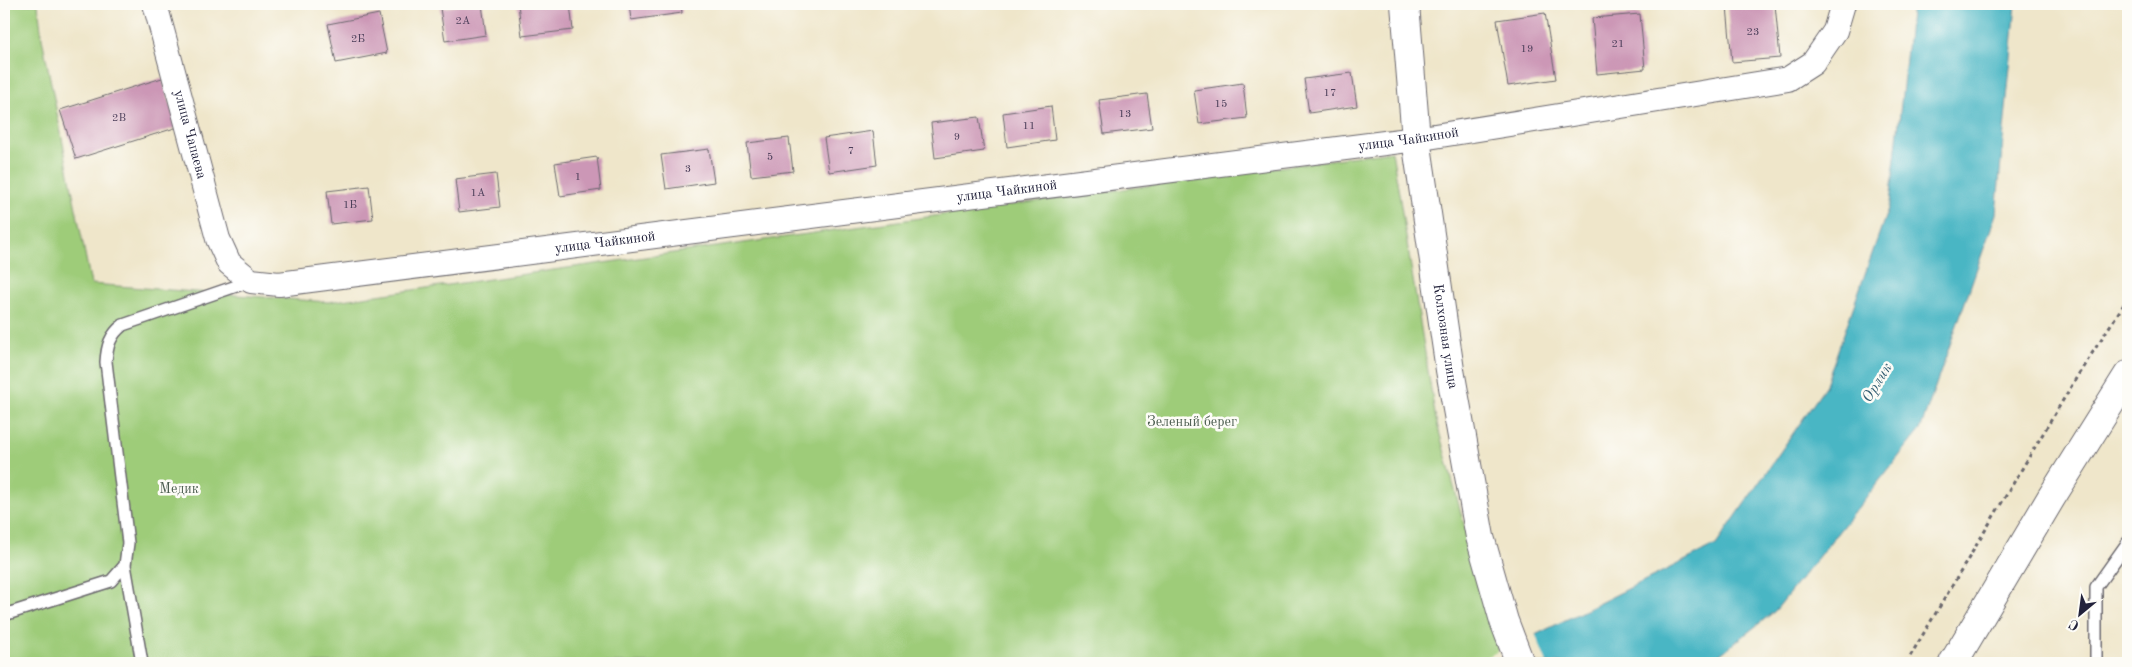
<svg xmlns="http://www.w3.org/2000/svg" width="2132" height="667" font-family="'Old Standard TT',serif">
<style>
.green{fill:#9ecc79;stroke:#60775a}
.water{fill:#49b6c4;stroke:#366c80}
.pier{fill:#efe6ca}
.building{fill:#cc97b6}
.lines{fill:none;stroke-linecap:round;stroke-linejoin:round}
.lane-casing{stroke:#6a676d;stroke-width:14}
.street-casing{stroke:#6a676d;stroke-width:26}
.secondary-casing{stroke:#6a676d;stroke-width:30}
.path{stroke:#6a676d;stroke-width:3;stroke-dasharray:4 4;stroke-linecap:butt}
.lane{stroke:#fff;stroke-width:11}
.street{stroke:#fff;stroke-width:24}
.secondary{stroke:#fff;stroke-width:28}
.labels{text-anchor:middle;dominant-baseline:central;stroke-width:5;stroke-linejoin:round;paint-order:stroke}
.number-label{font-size:11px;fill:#4c3f5a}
.street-label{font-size:14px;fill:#22223b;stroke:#fdfcf7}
.park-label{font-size:14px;fill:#4d5e51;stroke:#fdfcf7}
.water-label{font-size:15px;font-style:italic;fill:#325d72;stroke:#fdfcf7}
</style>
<rect width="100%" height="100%" fill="#fdfcf7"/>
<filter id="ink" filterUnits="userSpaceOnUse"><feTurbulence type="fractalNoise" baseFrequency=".02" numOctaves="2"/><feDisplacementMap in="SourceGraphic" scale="10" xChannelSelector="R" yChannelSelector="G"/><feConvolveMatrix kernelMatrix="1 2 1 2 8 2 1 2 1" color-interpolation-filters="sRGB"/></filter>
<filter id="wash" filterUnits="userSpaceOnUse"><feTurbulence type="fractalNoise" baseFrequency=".0096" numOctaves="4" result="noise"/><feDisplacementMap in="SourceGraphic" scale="20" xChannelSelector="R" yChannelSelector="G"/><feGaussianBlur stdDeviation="1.12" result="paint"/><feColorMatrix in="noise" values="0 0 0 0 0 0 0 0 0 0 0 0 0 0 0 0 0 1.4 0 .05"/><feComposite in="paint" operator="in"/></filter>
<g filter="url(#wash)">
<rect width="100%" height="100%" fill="#efe6ca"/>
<path class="green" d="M 4,4 L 38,4 L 42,38 L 91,284 L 328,302 L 1392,151 L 1436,420 L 1499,654 L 1479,663 L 4,663 Z"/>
<path class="water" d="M 1912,4 L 2016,4 L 1996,214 L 1920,430 L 1775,611 L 1709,663 L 1479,663 L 1716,545 L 1825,387 L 1890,203 Z"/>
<path class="pier" d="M 1535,633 L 1547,663 L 1489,663 L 1487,657 Z"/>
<g id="blocks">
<path class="building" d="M 470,4 L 482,4 L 486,35 L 445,41 L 440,8 Z
M 518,4 L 570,4 L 573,30 L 522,36 Z
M 629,4 L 681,4 L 682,13 L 631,20 Z
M 1752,4 L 1775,4 L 1780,58 L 1732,62 L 1727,6 Z
M 1545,13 L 1556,79 L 1508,86 L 1497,20 Z
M 379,14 L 387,53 L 336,63 L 328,24 Z
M 1640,14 L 1645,69 L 1597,74 L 1592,18 Z
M 1352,73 L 1357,106 L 1309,113 L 1304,79 Z
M 162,78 L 178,127 L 76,159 L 60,110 Z
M 1243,83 L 1247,118 L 1199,124 L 1194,90 Z
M 1147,94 L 1152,128 L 1104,134 L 1099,100 Z
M 1051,106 L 1055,140 L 1007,147 L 1003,113 Z
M 979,117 L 984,151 L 935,158 L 931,123 Z
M 873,131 L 877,165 L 829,172 L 824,138 Z
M 789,138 L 793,171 L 751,176 L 747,143 Z
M 709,149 L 714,182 L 666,189 L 661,155 Z
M 597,157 L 601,190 L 560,196 L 555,163 Z
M 496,174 L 500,207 L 459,212 L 455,179 Z
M 369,186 L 373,219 L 331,224 L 327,191 Z"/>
</g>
</g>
<g filter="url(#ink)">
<use href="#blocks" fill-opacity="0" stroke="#6a676d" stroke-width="1"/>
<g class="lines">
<g class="lane-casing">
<path id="lane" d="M 125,565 L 142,663
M 4,615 L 111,581 L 125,565 L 128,543 L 106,362 C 107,346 110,335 123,325 L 251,281
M 2096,663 L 2096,587 L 2128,542"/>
</g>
<g class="street-casing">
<g id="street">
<path id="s1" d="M 155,4 L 218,239 L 229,263 L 251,281 L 279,284 L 1416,139 L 1788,79 L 1813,63 L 1835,31 L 1843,4"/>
</g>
</g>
<g class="secondary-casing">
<g id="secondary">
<path id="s2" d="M 1405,4 L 1416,139 L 1450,370 L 1480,537 L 1504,621 L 1520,663"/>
<path d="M 1953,663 L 2051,498 L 2128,375"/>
</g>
</g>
<path class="path" d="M 1906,663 L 2078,375 L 2128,298"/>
<use href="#lane" class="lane"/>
<use href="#street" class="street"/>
<use href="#secondary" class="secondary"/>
</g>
</g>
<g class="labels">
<g class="number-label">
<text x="463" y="21">2А</text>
<text x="1753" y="32">23</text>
<text x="358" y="39">2Б</text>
<text x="1618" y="44">21</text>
<text x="1527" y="49">19</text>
<text x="1330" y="93">17</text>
<text x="1221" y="104">15</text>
<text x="1125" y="114">13</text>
<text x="119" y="118">2В</text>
<text x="1029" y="126">11</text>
<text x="957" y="137">9</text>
<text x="851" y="151">7</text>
<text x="770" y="157">5</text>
<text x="688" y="169">3</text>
<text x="578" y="177">1</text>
<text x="478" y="193">1А</text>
<text x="350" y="205">1Б</text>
</g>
<g class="street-label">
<text stroke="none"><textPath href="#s1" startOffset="135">улица Чапаева</textPath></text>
<text stroke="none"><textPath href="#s1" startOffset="1465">улица Чайкиной</textPath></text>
<text stroke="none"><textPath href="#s1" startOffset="1060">улица Чайкиной</textPath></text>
<text stroke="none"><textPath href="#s1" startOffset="655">улица Чайкиной</textPath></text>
<text stroke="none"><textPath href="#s2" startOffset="335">Колхозная улица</textPath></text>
</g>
<g class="park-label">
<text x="1192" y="422">Зеленый берег</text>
<text x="179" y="489">Медик</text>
</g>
<g class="water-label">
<text transform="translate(1878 383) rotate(-58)">Орлик</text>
</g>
</g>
<rect width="2132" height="667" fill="none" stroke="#fdfcf7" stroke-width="20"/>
<g transform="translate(2080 614) rotate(209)" stroke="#fdfcf7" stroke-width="4" paint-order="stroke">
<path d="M0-4L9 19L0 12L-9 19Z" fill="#22223b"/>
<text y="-8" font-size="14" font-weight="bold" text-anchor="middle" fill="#22223b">С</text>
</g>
</svg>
